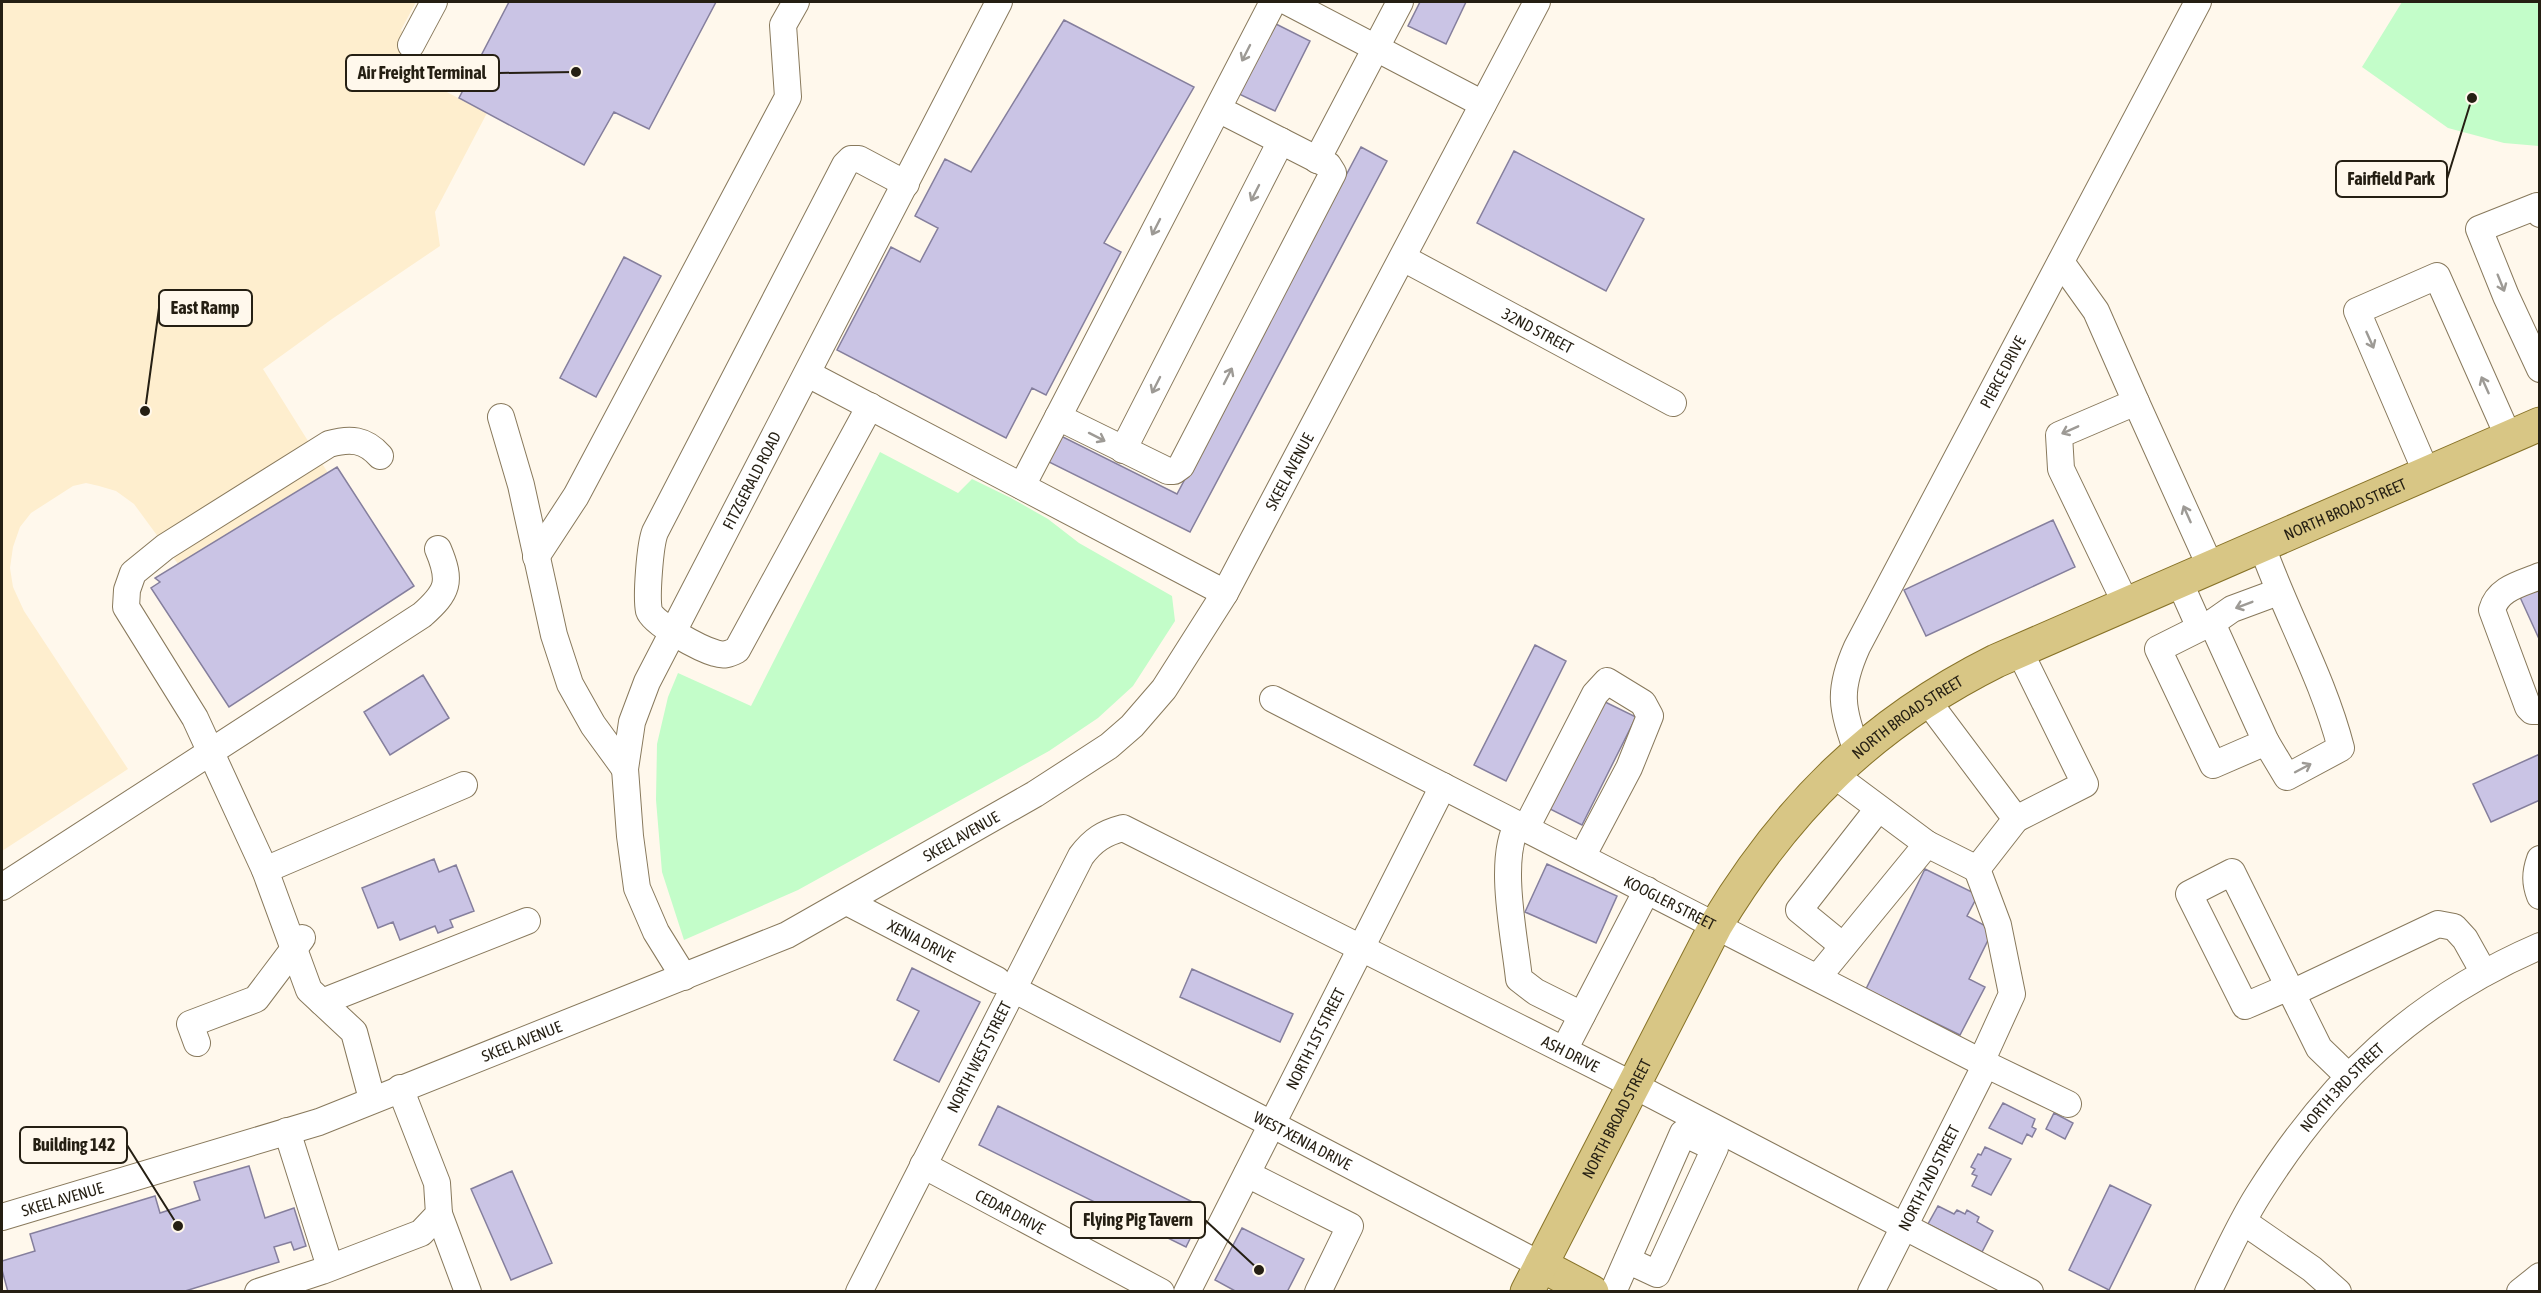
<svg xmlns="http://www.w3.org/2000/svg" width="2541" height="1293" font-family="'Asap Condensed',sans-serif">
<style>
.built{fill:#feeece}
.green{fill:#c3fdc9}
.building{fill:#cac4e5;stroke:#857f9d;stroke-width:1.5}
.lines{fill:none;stroke-linecap:round;stroke-linejoin:round}
.minor-casing{stroke:#88795c;stroke-width:28}
.major-casing{stroke:#887328;stroke-width:35}
.minor{stroke:#fff;stroke-width:26}
.major{stroke:#d8c685;stroke-width:33}
.oneway{stroke:#9d9a95}
.labels{text-anchor:middle;dominant-baseline:central;stroke-width:5;stroke-linejoin:round;paint-order:stroke}
.street-label{font-size:16px;fill:#251f13;stroke:#fff8ec}
.leader{fill:none;stroke:#251f13;stroke-width:2}
.callout-dot{fill:#251f13;stroke:#fff8ec;stroke-width:2}
.callout{fill:#fff8ec;stroke:#251f13;stroke-width:2}
.callout-label{font-size:18px;text-anchor:middle;font-weight:bold;fill:#251f13}
</style>
<rect width="100%" height="100%" fill="#fff8ec"/>
<path class="built" d="M 2,2 L 416,2 L 401,30 L 441,89 L 487,113 L 435,212 L 440,246 L 332,319 L 263,369 L 328,473 L 178,564 L 134,504 L 116,491 L 99,486 L 86,483 L 73,486 L 31,513 L 20,527 L 13,547 L 10,568 L 13,587 L 24,611 L 128,769 L 2,851 Z"/>
<path class="green" d="M 2402,2 L 2539,2 L 2539,146 L 2504,143 L 2448,128 L 2362,67 Z
M 880,452 L 958,493 L 972,479 L 1011,498 L 1048,519 L 1079,543 L 1172,596 L 1175,621 L 1133,686 L 1098,718 L 1049,751 L 798,890 L 684,940 L 662,872 L 656,800 L 657,744 L 668,697 L 678,673 L 751,706 Z"/>
<path class="building" d="M 509,2 L 716,2 L 649,129 L 614,112 L 584,165 L 459,98 Z
M 1420,2 L 1466,2 L 1446,44 L 1408,26 Z
M 1064,20 L 1194,87 L 1104,243 L 1121,252 L 1046,395 L 1032,388 L 1006,438 L 837,350 L 891,247 L 920,262 L 938,228 L 915,216 L 945,159 L 971,172 Z
M 1274,23 L 1310,41 L 1275,111 L 1239,94 Z
M 1361,147 L 1387,161 L 1190,532 L 1041,458 L 1055,433 L 1177,494 Z
M 1514,151 L 1644,219 L 1606,291 L 1477,223 Z
M 624,257 L 661,276 L 596,397 L 560,378 Z
M 337,467 L 414,586 L 229,707 L 151,588 L 160,582 L 155,578 Z
M 2053,520 L 2075,567 L 1926,636 L 1904,590 Z
M 2540,586 L 2540,641 L 2519,595 Z
M 1535,645 L 1566,661 L 1506,781 L 1474,765 Z
M 423,675 L 449,718 L 390,755 L 364,712 Z
M 1597,698 L 1636,717 L 1582,825 L 1544,806 Z
M 2540,754 L 2540,800 L 2491,822 L 2473,784 Z
M 434,859 L 439,872 L 456,865 L 474,911 L 450,920 L 453,927 L 438,933 L 435,926 L 400,940 L 393,922 L 378,928 L 362,888 Z
M 1547,864 L 1617,896 L 1596,943 L 1525,912 Z
M 1925,869 L 1978,895 L 1967,916 L 1993,930 L 1969,979 L 1985,987 L 1960,1035 L 1866,989 Z
M 912,968 L 980,1002 L 939,1082 L 894,1060 L 919,1011 L 897,1000 Z
M 1192,969 L 1293,1014 L 1280,1042 L 1180,997 Z
M 2003,1103 L 2035,1119 L 2032,1127 L 2036,1129 L 2032,1137 L 2027,1134 L 2022,1144 L 1989,1128 Z
M 998,1106 L 1205,1208 L 1186,1247 L 979,1145 Z
M 2054,1113 L 2073,1123 L 2065,1139 L 2046,1129 Z
M 1985,1147 L 2011,1159 L 1991,1195 L 1972,1186 L 1977,1176 L 1972,1174 L 1975,1169 L 1971,1167 L 1978,1154 L 1981,1155 Z
M 249,1166 L 265,1218 L 294,1208 L 306,1246 L 294,1250 L 291,1242 L 274,1247 L 279,1262 L 182,1292 L 8,1292 L 2,1270 L 2,1261 L 35,1251 L 30,1234 L 155,1196 L 160,1213 L 200,1200 L 194,1182 Z
M 512,1171 L 552,1263 L 511,1280 L 471,1189 Z
M 2110,1185 L 2151,1205 L 2109,1290 L 2069,1270 Z
M 1938,1206 L 1954,1214 L 1957,1210 L 1965,1214 L 1967,1210 L 1979,1217 L 1977,1222 L 1993,1231 L 1982,1252 L 1928,1224 Z
M 1242,1228 L 1304,1259 L 1287,1292 L 1237,1292 L 1215,1280 Z"/>
<g class="lines">
<g class="minor-casing">
<g id="minor">
<path d="M 1288,2 L 1483,104"/>
<path d="M 411,45 L 434,2"/>
<path d="M 1218,109 L 1328,165 L 1333,173 L 1181,466 L 1174,471 L 1168,471 L 1058,417 L 1273,2"/>
<path d="M 1317,160 L 1400,2"/>
<path d="M 2540,214 L 2537,206 L 2479,229 L 2506,296 L 2540,369"/>
<path id="s1" d="M 1403,258 L 1673,403"/>
<path d="M 2061,262 L 2096,311 L 2136,402"/>
<path d="M 808,374 L 1225,593"/>
<path d="M 870,406 L 737,650 C 729,654 724,656 715,653 C 701,649 653,624 649,611 C 646,597 650,545 655,532 L 845,165 L 851,159 L 859,159 L 906,184"/>
<path d="M 501,417 L 521,485 L 554,635 L 570,684 L 593,725 L 625,769"/>
<path d="M 1123,450 L 1281,141"/>
<path d="M 2427,474 L 2357,311 L 2437,276 L 2509,438"/>
<path d="M 1022,486 L 1058,417"/>
<path d="M 2262,546 C 2286,614 2323,678 2341,748 L 2287,777 L 2266,742"/>
<path d="M 536,557 L 576,496 L 788,97 L 783,25 L 796,2"/>
<path d="M 2540,576 C 2521,584 2498,588 2492,610 L 2528,707 L 2532,711 L 2540,711"/>
<path d="M 2179,581 L 2200,628 L 2212,623 L 2266,742 L 2213,765 L 2158,649 L 2200,628"/>
<path d="M 2126,604 L 2061,469 L 2059,435 L 2136,402 L 2211,568"/>
<path d="M 2212,623 L 2232,609 L 2278,592"/>
<path id="s2" d="M 1273,699 L 1981,1062 L 2068,1104"/>
<path d="M 1926,699 L 2016,819 L 1977,869 L 1927,844"/>
<path id="s3" d="M 1857,752 C 1842,707 1837,692 1857,647 L 2198,2"/>
<path d="M 2016,819 L 2085,784 L 2019,650"/>
<path d="M 1518,824 C 1497,858 1515,939 1519,979 L 1536,992 L 1582,1015"/>
<path d="M 1526,828 L 1595,694 L 1607,681 L 1643,703 L 1650,716 L 1629,768 L 1582,857"/>
<path d="M 2540,859 C 2535,873 2535,883 2540,896"/>
<path d="M 1977,869 L 1998,925 L 2012,994 L 1981,1062"/>
<path d="M 265,870 L 464,785"/>
<path d="M 2,887 L 422,615 C 448,592 452,582 438,549"/>
<path id="s4" d="M 847,902 L 997,980"/>
<path d="M 1843,946 L 1799,910 L 1878,809"/>
<path id="s5" d="M 684,977 L 656,932 L 637,888 L 630,836 L 625,769 L 632,722 L 647,682 L 999,2"/>
<path d="M 1818,977 L 1927,844 L 1833,774"/>
<path d="M 2289,987 L 2245,1006 L 2189,894 L 2232,872 L 2319,1048 L 2348,1076"/>
<path id="s6" d="M 1013,989 L 1541,1265"/>
<path d="M 2292,993 L 2438,924 L 2454,927 L 2465,939 L 2484,973"/>
<path d="M 322,1002 L 527,921"/>
<path d="M 197,1043 L 190,1024 L 256,999 L 302,938"/>
<path d="M 1564,1050 L 1647,890"/>
<path d="M 372,1099 L 354,1032 L 309,990 L 265,870 L 195,718 L 126,607 L 127,590 L 133,573 L 165,547 L 329,444 C 350,438 365,439 380,456"/>
<path d="M 287,1131 L 330,1267"/>
<path id="s7" d="M 923,1165 L 1161,1292"/>
<path d="M 1247,1174 L 1350,1226 L 1318,1292"/>
<path d="M 439,1214 L 468,1292"/>
<path id="s8" d="M 2,1217 L 319,1122 L 787,935 L 1035,794 L 1109,746 L 1132,726 L 1164,689 L 1225,593 L 1537,2"/>
<path d="M 2244,1222 L 2312,1269 L 2338,1292"/>
<path d="M 258,1292 L 322,1271 L 421,1233 L 439,1214 L 437,1183 L 400,1088"/>
<path id="s9" d="M 859,1292 L 1081,856 C 1093,840 1104,833 1123,828 L 1633,1085 L 2030,1292"/>
<path id="s10" d="M 1187,1292 L 1443,786"/>
<path d="M 1613,1292 L 1683,1133 L 1715,1148 L 1657,1274 L 1627,1260"/>
<path id="s11" d="M 1871,1292 L 1986,1064"/>
<path id="s12" d="M 2208,1292 C 2224,1259 2239,1225 2258,1195 C 2330,1080 2415,1000 2540,946"/>
<path d="M 2520,1292 L 2540,1276"/>
</g>
</g>
<g class="major-casing">
<g id="major">
<path d="M 1541,1265 L 1592,1292"/>
<path id="s13" d="M 1527,1292 L 1716,925 C 1787,807 1872,723 1996,661 L 2540,424"/>
</g>
</g>
<use href="#minor" class="minor"/>
<use href="#major" class="major"/>
</g>
<defs><path id="oneway-shaft" d="M-6 0H5M1.5-3L5.5 0L1.5 3" fill="none" stroke-width="1.6" stroke-linecap="round" stroke-linejoin="round" transform="scale(1.5)"/></defs>
<g class="oneway">
<use href="#oneway-shaft" transform="translate(1246 53) rotate(117)"/>
<use href="#oneway-shaft" transform="translate(1255 193) rotate(117)"/>
<use href="#oneway-shaft" transform="translate(1156 227) rotate(117)"/>
<use href="#oneway-shaft" transform="translate(2501 283) rotate(68)"/>
<use href="#oneway-shaft" transform="translate(2370 340) rotate(66)"/>
<use href="#oneway-shaft" transform="translate(1228 376) rotate(-63)"/>
<use href="#oneway-shaft" transform="translate(1156 385) rotate(117)"/>
<use href="#oneway-shaft" transform="translate(2485 385) rotate(-114)"/>
<use href="#oneway-shaft" transform="translate(2070 430) rotate(156)"/>
<use href="#oneway-shaft" transform="translate(1097 437) rotate(27)"/>
<use href="#oneway-shaft" transform="translate(2187 514) rotate(-114)"/>
<use href="#oneway-shaft" transform="translate(2244 605) rotate(159)"/>
<use href="#oneway-shaft" transform="translate(2303 768) rotate(-28)"/>
</g>
<g class="labels">
<g class="street-label">
<text stroke="none"><textPath href="#s1" startOffset="153">32ND STREET</textPath></text>
<text stroke="none"><textPath href="#s3" startOffset="420">PIERCE DRIVE</textPath></text>
<text stroke="none"><textPath href="#s8" startOffset="1539">SKEEL AVENUE</textPath></text>
<text stroke="none"><textPath href="#s5" startOffset="538">FITZGERALD ROAD</textPath></text>
<text stroke="none"><textPath href="#s13" startOffset="1184">NORTH BROAD STREET</textPath></text>
<text stroke="none"><textPath href="#s13" startOffset="698">NORTH BROAD STREET</textPath></text>
<text stroke="none"><textPath href="#s8" startOffset="1035">SKEEL AVENUE</textPath></text>
<text stroke="none"><textPath href="#s2" startOffset="446">KOOGLER STREET</textPath></text>
<text stroke="none"><textPath href="#s4" startOffset="84">XENIA DRIVE</textPath></text>
<text stroke="none"><textPath href="#s10" startOffset="284">NORTH 1ST STREET</textPath></text>
<text stroke="none"><textPath href="#s8" startOffset="549">SKEEL AVENUE</textPath></text>
<text stroke="none"><textPath href="#s9" startOffset="1042">ASH DRIVE</textPath></text>
<text stroke="none"><textPath href="#s9" startOffset="264">NORTH WEST STREET</textPath></text>
<text stroke="none"><textPath href="#s12" startOffset="246">NORTH 3RD STREET</textPath></text>
<text stroke="none"><textPath href="#s13" startOffset="195">NORTH BROAD STREET</textPath></text>
<text stroke="none"><textPath href="#s6" startOffset="327">WEST XENIA DRIVE</textPath></text>
<text stroke="none"><textPath href="#s11" startOffset="128">NORTH 2ND STREET</textPath></text>
<text stroke="none"><textPath href="#s8" startOffset="63">SKEEL AVENUE</textPath></text>
<text stroke="none"><textPath href="#s7" startOffset="99">CEDAR DRIVE</textPath></text>
</g>
</g>
<path class="leader" d="M576 72L499 73M2472 98L2447 179M145 411L159 308M178 1226L127 1145M1259 1270L1205 1220"/>
<g class="callout-dot">
<circle cx="576" cy="72" r="6"/>
<circle cx="2472" cy="98" r="6"/>
<circle cx="145" cy="411" r="6"/>
<circle cx="178" cy="1226" r="6"/>
<circle cx="1259" cy="1270" r="6"/>
</g>
<g class="callout">
<rect x="346" y="55" width="153" height="36" rx="6"/>
<rect x="2336" y="161" width="111" height="36" rx="6"/>
<rect x="159" y="290" width="93" height="36" rx="6"/>
<rect x="20" y="1127" width="107" height="36" rx="6"/>
<rect x="1071" y="1202" width="134" height="36" rx="6"/>
</g>
<g class="callout-label">
<text x="422" y="79">Air Freight Terminal</text>
<text x="2391" y="185">Fairfield Park</text>
<text x="205" y="314">East Ramp</text>
<text x="74" y="1151">Building 142</text>
<text x="1138" y="1226">Flying Pig Tavern</text>
</g>
<rect width="2541" height="1293" fill="none" stroke="#251f13" stroke-width="6"/>
</svg>
